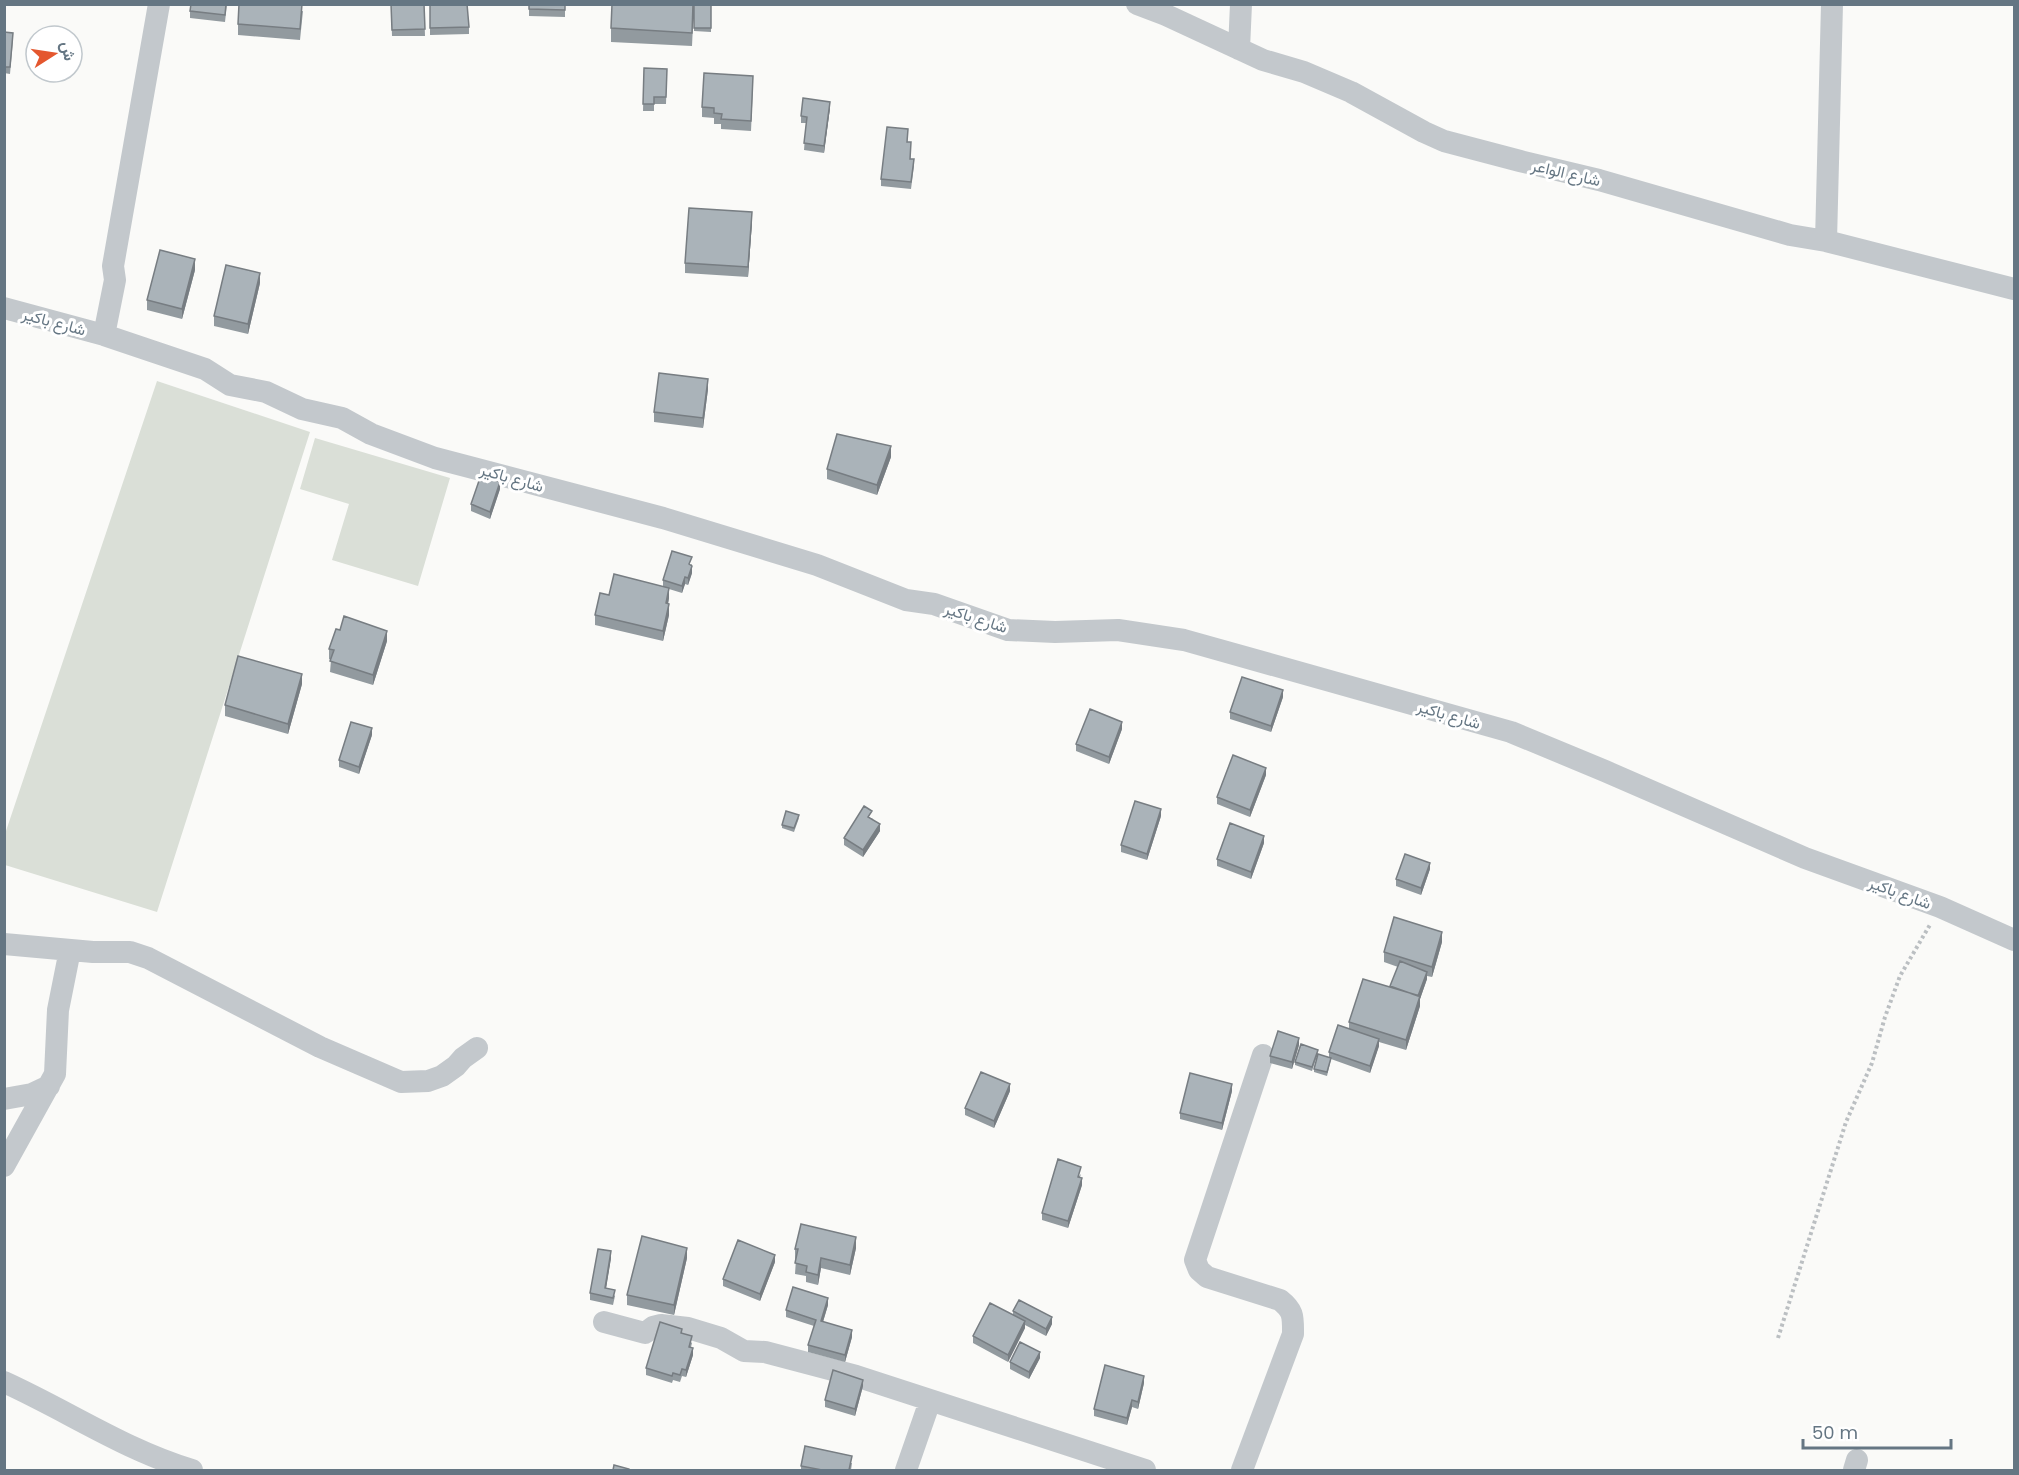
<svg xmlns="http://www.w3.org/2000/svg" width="2019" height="1475" font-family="Poppins,Vazirmatn,sans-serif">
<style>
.green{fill:#dadfd7}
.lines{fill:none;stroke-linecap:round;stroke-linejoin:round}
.path{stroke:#bbbfc2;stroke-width:4;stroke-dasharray:3 3;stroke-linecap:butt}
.minor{stroke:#c3c8cc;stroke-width:22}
.wall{fill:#929a9f}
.shaded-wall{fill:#777d82}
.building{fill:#aab3b9;stroke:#777d82;stroke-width:1.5}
.labels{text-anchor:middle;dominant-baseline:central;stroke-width:6;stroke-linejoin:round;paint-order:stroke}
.street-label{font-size:16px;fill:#657683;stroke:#fff}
</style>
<rect width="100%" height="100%" fill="#fafaf8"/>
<path class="green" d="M 157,381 L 310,432 L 157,912 L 5,865 L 5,834 Z
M 315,438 L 450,478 L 418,586 L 332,560 L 349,504 L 300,489 Z"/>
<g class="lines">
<path class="path" d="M 1778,1338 L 1846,1122 L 1872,1063 L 1885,1017 L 1900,976 L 1931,923"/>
<path class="minor" d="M 1137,4 L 1166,15 L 1263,60 L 1304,72 L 1351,92 L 1424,132 L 1444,141 L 1520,161 L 1599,180 L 1790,235 L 1826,241 L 2014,289
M 1239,49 L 1241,4
M 1826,241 L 1832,4
M 4,308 L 104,335 L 205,369 L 230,385 L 266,392 L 302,409 L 342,418 L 371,434 L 435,458 L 663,518 L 817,565 L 906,600 L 934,604 L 1008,630 L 1055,632 L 1118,630 L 1184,640 L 1511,732 L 1605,771 L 1805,858 L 1940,907 L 2014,940
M 104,335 L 115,280 L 113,266 L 159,4
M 4,944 L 93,952 L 130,952 L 148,958 L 320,1047 L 401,1082 L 428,1081 L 442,1076 L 456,1066 L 463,1058 L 477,1048
M 4,1099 L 32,1094 L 49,1086
M 4,1166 L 55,1074 L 58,1010 L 70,950
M 604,1322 L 645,1333 L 653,1327 L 661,1325 L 688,1328 L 721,1338 L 744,1351 L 765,1352 L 856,1376 L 1145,1470
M 4,1382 C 68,1411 125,1450 192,1470
M 906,1470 L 930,1401
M 1242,1470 L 1293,1334 C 1293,1317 1294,1311 1280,1300 L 1207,1277 L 1199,1270 L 1195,1260 L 1263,1055
M 1854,1470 L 1857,1460"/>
</g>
<path class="wall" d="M 227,4 L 225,22 L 190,18 L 190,11 Z
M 391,4 L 424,4 L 425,36 L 392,36 Z
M 430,4 L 469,27 L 469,34 L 430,35 Z
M 565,4 L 565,17 L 529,16 L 529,9 Z
M 694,4 L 692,46 L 611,42 L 611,28 Z
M 694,4 L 711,4 L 711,32 L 694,31 Z
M 303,11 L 300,40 L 238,35 L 238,24 Z
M 4,32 L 13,40 L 10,74 L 4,73 Z
M 644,68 L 667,69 L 666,104 L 654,104 L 654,111 L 643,111 Z
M 753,86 L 751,131 L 721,129 L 721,124 L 714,124 L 714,118 L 702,117 L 702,107 Z
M 830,108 L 824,153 L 804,150 L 806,123 L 801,123 L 801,116 Z
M 908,136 L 907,142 L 911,149 L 910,159 L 914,166 L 911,189 L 881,186 L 881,179 Z
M 752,222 L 748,277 L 685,273 L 685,263 Z
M 195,270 L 182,319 L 147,310 L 147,300 Z
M 260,283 L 248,334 L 214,326 L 214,316 Z
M 708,389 L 703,428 L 654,422 L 654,412 Z
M 891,457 L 877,495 L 827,479 L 827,469 Z
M 500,489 L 490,519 L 471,511 L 471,504 Z
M 692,564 L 692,573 L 688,585 L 685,584 L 682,593 L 669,589 L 669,598 L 668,604 L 669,615 L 663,641 L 595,625 L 595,615 L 609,595 L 663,586 L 663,580 Z
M 387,641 L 373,685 L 330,672 L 331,660 L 329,659 L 329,649 Z
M 302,684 L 288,734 L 225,716 L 225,705 Z
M 1283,697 L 1271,732 L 1230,719 L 1230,712 Z
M 1122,729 L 1109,764 L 1076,751 L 1076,744 Z
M 372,735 L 359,774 L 339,767 L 339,760 Z
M 1266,775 L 1250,817 L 1217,804 L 1217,797 Z
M 1161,816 L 1147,860 L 1121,852 L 1121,845 Z
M 799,818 L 794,832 L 782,828 L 782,825 Z
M 872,818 L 880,831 L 863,857 L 844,845 L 844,838 Z
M 1264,843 L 1251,879 L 1217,866 L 1217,859 Z
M 1430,869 L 1421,895 L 1396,886 L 1396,879 Z
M 1442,942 L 1432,977 L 1427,976 L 1427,979 L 1420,999 L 1420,1006 L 1406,1050 L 1379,1042 L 1379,1046 L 1370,1073 L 1331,1059 L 1327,1076 L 1314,1072 L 1314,1069 L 1329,1058 L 1329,1052 L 1349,1029 L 1349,1022 L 1390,987 L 1398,967 L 1384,962 L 1384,952 Z
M 1299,1045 L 1292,1069 L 1270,1063 L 1270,1056 Z
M 1318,1053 L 1312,1071 L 1295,1065 L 1295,1062 Z
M 1010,1091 L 994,1128 L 965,1115 L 965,1108 Z
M 1232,1091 L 1222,1130 L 1180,1119 L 1180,1113 Z
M 1081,1174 L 1080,1177 L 1082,1185 L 1068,1228 L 1042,1220 L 1042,1213 Z
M 856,1248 L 850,1275 L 821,1268 L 818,1285 L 806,1282 L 806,1276 L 795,1274 L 796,1259 L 795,1259 L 795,1249 Z
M 611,1258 L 606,1288 L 615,1296 L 613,1305 L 590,1300 L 590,1293 Z
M 687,1258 L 674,1315 L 627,1305 L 627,1295 Z
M 775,1262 L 760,1301 L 723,1286 L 723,1279 Z
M 828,1305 L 823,1322 L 852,1337 L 845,1362 L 808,1352 L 808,1345 L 814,1326 L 786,1317 L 786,1310 Z
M 1013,1311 L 1052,1324 L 1046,1336 L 1025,1325 L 1025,1328 L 1008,1362 L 973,1343 L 973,1336 L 1013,1315 Z
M 682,1333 L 692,1343 L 691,1347 L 693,1355 L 686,1377 L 682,1376 L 680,1382 L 673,1380 L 672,1383 L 646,1375 L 646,1368 Z
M 1040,1358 L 1029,1379 L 1010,1369 L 1010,1362 Z
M 1144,1383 L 1138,1409 L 1132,1407 L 1127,1425 L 1094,1416 L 1094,1409 Z
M 863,1386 L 855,1416 L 825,1407 L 825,1400 Z
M 852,1463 L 851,1470 L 801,1470 L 801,1466 Z"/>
<path class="shaded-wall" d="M 830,102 L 830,108 L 824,153 L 824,146 Z
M 752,212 L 752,222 L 748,277 L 748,267 Z
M 195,259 L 195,270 L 182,319 L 182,309 Z
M 260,273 L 260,283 L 248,334 L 248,324 Z
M 708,379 L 708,389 L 703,428 L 703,418 Z
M 891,446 L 891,457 L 877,495 L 877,485 Z
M 500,482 L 500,489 L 490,519 L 490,512 Z
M 692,566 L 692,573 L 688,585 L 688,578 Z
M 685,577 L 685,584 L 682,593 L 682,586 Z
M 669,588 L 669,598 L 666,614 L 666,603 Z
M 669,604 L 669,615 L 663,641 L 663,631 Z
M 387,631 L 387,641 L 373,685 L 373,675 Z
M 302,674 L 302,684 L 288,734 L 288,724 Z
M 1283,690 L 1283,697 L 1271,732 L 1271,726 Z
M 1122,722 L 1122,729 L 1109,764 L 1109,757 Z
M 372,728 L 372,735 L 359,774 L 359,767 Z
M 1266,768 L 1266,775 L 1250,817 L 1250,810 Z
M 1161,809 L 1161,816 L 1147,860 L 1147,854 Z
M 880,824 L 880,831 L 863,857 L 863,850 Z
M 1264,836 L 1264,843 L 1251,879 L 1251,872 Z
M 1430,863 L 1430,869 L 1421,895 L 1421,888 Z
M 1442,932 L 1442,942 L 1432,977 L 1432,967 Z
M 1427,972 L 1427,979 L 1420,999 L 1420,1006 L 1406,1050 L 1406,1040 L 1418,997 Z
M 1299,1038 L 1299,1045 L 1292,1069 L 1292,1062 Z
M 1379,1039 L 1379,1046 L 1370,1073 L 1370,1066 Z
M 1010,1084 L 1010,1091 L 994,1128 L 994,1121 Z
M 1232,1084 L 1232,1091 L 1222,1130 L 1222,1123 Z
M 1082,1178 L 1082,1185 L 1068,1228 L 1068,1221 Z
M 856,1237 L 856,1248 L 850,1275 L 850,1265 Z
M 687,1248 L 687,1258 L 674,1315 L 674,1305 Z
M 611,1251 L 611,1258 L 605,1295 L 605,1288 Z
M 775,1255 L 775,1262 L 760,1301 L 760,1294 Z
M 821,1258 L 821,1268 L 818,1285 L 818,1275 Z
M 828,1298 L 828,1305 L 821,1328 L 821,1321 Z
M 1052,1317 L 1052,1324 L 1046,1336 L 1046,1329 Z
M 1025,1321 L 1025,1328 L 1008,1362 L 1008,1355 Z
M 852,1330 L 852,1337 L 845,1362 L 845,1355 Z
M 693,1348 L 693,1355 L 686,1377 L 686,1370 Z
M 1040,1352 L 1040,1358 L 1029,1379 L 1029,1372 Z
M 1144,1376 L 1144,1383 L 1138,1409 L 1138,1402 Z
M 863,1380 L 863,1386 L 855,1416 L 855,1409 Z
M 1132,1400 L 1132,1407 L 1127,1425 L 1127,1418 Z"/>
<path class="building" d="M 191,4 L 226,4 L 225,15 L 190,11 Z
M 239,4 L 302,4 L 300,29 L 238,24 Z
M 391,4 L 424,4 L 425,29 L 392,30 Z
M 430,4 L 467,4 L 469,27 L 430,28 Z
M 529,4 L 565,4 L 565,10 L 529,9 Z
M 612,4 L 693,4 L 692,33 L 611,28 Z
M 694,4 L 711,4 L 711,28 L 694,28 Z
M 4,32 L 13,33 L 10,67 L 4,67 Z
M 644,68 L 667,69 L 666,97 L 654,97 L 654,104 L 643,104 Z
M 704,73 L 753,76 L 751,121 L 721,119 L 722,114 L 714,113 L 714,108 L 702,107 Z
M 803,98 L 830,102 L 824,146 L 804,143 L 807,117 L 801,116 Z
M 887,127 L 908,129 L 907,142 L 911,142 L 910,159 L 914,159 L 911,182 L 881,179 Z
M 689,208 L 752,212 L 748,267 L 685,263 Z
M 160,250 L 195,259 L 182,309 L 147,300 Z
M 226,265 L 260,273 L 248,324 L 214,316 Z
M 659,373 L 708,379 L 703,418 L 654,412 Z
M 837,434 L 891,446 L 877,485 L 827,469 Z
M 481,475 L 500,482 L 490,512 L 471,504 Z
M 672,551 L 692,557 L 689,564 L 692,566 L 688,578 L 685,577 L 682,586 L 663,580 Z
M 614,574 L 669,588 L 666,603 L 669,604 L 663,631 L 595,615 L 600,593 L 609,595 Z
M 344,616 L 387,631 L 373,675 L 330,661 L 334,650 L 329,649 L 336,629 L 340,630 Z
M 238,656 L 302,674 L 288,724 L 225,705 Z
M 1242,677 L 1283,690 L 1271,726 L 1230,712 Z
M 1090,709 L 1122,722 L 1109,757 L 1076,744 Z
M 351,722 L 372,728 L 359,767 L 339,760 Z
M 1233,755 L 1266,768 L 1250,810 L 1217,797 Z
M 1135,801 L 1161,809 L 1147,854 L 1121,845 Z
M 864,806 L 872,811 L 868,817 L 880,824 L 863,850 L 844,838 Z
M 786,811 L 799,815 L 794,828 L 782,825 Z
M 1230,823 L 1264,836 L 1251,872 L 1217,859 Z
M 1405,854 L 1430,863 L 1421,888 L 1396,879 Z
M 1394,917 L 1442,932 L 1432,967 L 1384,952 Z
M 1400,961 L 1427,972 L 1418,996 L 1390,986 Z
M 1363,979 L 1420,996 L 1406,1040 L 1349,1022 Z
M 1338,1025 L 1379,1039 L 1370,1066 L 1329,1052 Z
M 1278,1031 L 1299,1038 L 1292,1062 L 1270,1056 Z
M 1301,1044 L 1318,1050 L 1312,1067 L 1295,1062 Z
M 1318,1054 L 1331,1058 L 1327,1072 L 1314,1069 Z
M 981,1072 L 1010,1084 L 994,1121 L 965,1108 Z
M 1190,1073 L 1232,1084 L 1222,1123 L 1180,1113 Z
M 1058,1159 L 1081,1167 L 1078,1177 L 1082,1178 L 1068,1221 L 1042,1213 Z
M 801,1224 L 856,1237 L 850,1265 L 821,1258 L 818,1275 L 806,1272 L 807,1266 L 795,1263 L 798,1249 L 795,1249 Z
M 642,1236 L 687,1248 L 674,1305 L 627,1295 Z
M 738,1240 L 775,1255 L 760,1294 L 723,1279 Z
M 598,1249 L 611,1251 L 605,1288 L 615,1290 L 613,1298 L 590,1293 Z
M 793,1287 L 828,1298 L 821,1321 L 852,1330 L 845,1355 L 808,1345 L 816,1320 L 786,1310 Z
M 1019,1300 L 1052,1317 L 1046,1329 L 1013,1311 Z
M 990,1303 L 1025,1321 L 1008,1355 L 973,1336 Z
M 660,1322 L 682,1329 L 681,1333 L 692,1336 L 689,1347 L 693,1348 L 686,1370 L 682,1369 L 680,1375 L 673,1373 L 672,1376 L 646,1368 Z
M 1020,1342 L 1040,1352 L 1029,1372 L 1010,1362 Z
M 1105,1365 L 1144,1376 L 1138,1402 L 1132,1400 L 1127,1418 L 1094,1409 Z
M 833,1370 L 863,1380 L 855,1409 L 825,1400 Z
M 805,1446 L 852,1456 L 849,1470 L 822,1470 L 801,1466 Z
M 614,1465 L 629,1469 L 629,1470 L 613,1470 Z"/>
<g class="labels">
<g class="street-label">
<text transform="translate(1566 173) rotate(13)">شارع الواعر</text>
<text transform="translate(54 322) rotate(15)">شارع باكير</text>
<text transform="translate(512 478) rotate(16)">شارع باكير</text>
<text transform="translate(976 618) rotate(18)">شارع باكير</text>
<text transform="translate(1449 715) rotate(16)">شارع باكير</text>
<text transform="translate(1900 893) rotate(20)">شارع باكير</text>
</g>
</g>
<rect width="2019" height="1475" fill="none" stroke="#657683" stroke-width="12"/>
<g transform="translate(54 54) rotate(78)"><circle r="28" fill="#ffffff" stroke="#c1c8cd" stroke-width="1.5"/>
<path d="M0-4.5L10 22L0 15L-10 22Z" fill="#e4572e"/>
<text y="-9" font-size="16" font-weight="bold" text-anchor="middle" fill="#657683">ش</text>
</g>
<path d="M1803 1439v9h148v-9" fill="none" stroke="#657683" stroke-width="3"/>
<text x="1812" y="1439" font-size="18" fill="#657683" stroke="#ffffff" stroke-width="4.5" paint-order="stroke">50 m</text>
</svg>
